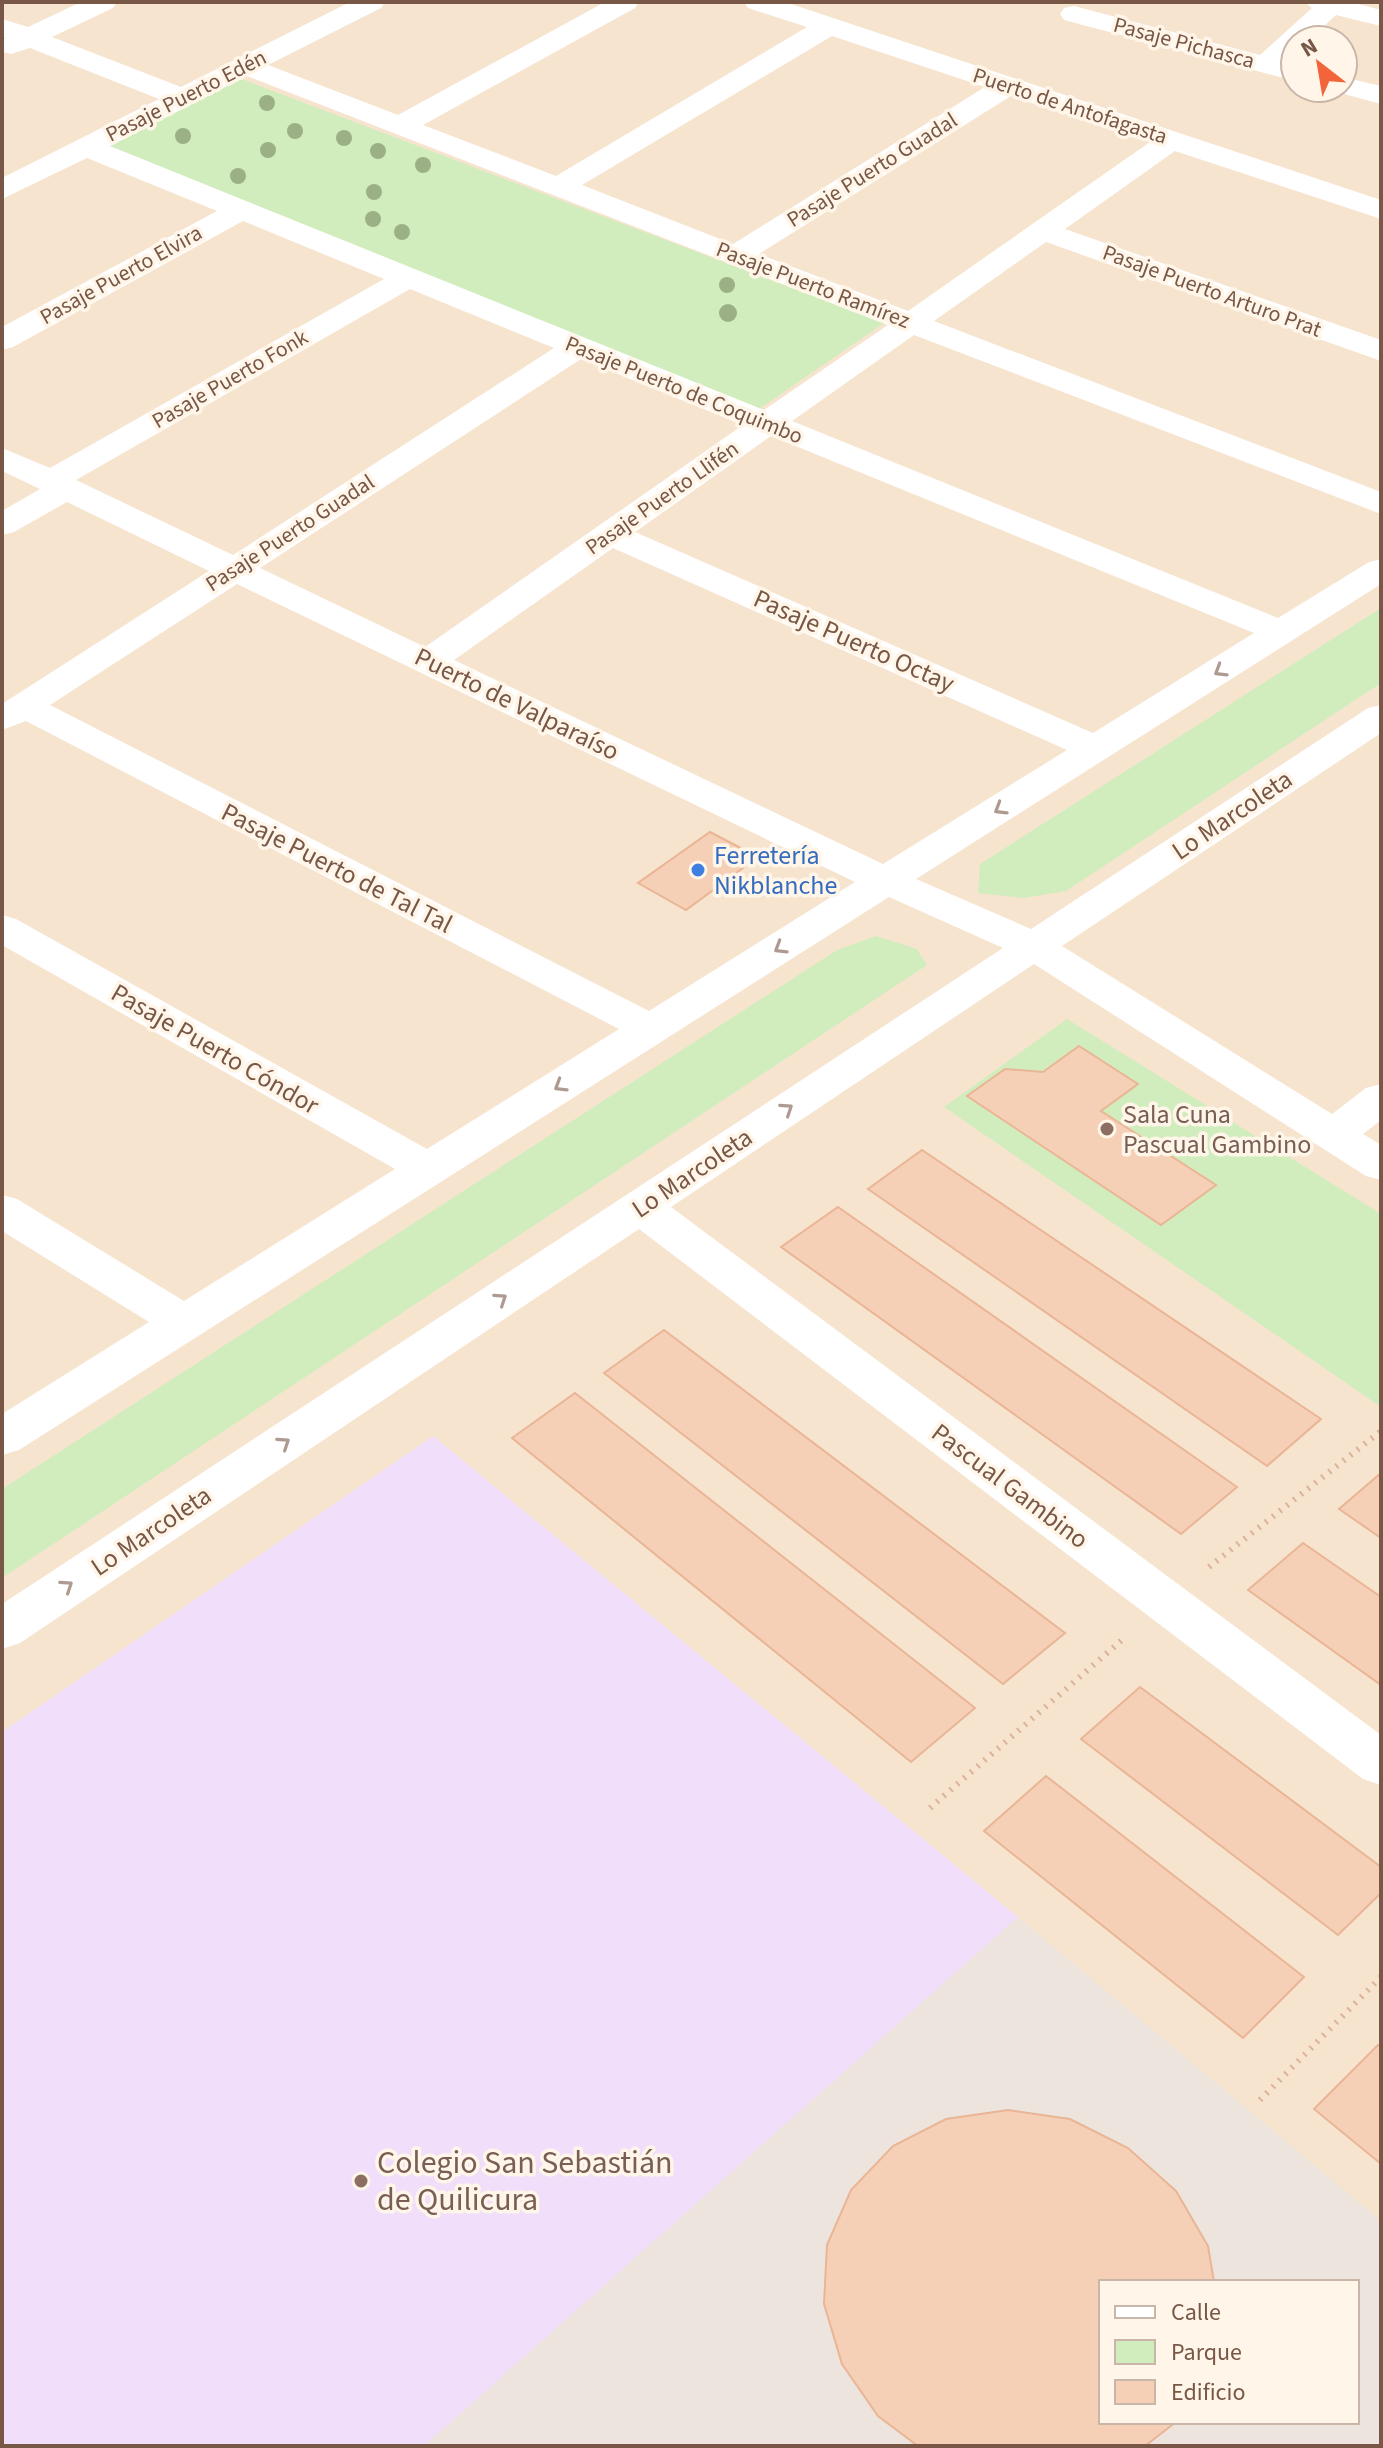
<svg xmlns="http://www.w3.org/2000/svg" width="1383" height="2448" font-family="'Source Sans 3',sans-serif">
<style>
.residential{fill:#f6e4cf;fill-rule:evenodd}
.industrial{fill:#ede4dd;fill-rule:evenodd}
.education{fill:#f0defa}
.green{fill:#d1edbe}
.building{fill:#f6d0b6;stroke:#eab595;stroke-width:2}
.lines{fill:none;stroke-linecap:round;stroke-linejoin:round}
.path{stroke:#dbb399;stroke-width:6;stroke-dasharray:2 7;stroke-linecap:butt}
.minor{fill:#fff;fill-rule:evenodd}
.tree{fill:#9cb085}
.oneway{stroke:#ae9a90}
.shop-dot{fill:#3f7fe0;stroke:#fff6e9;stroke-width:3}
.education-dot{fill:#8d6e63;stroke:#fff6e9;stroke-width:3}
.labels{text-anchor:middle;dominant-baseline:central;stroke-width:7;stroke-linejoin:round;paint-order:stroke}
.far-street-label{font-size:22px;fill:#785746;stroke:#fff6e9}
.street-label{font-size:26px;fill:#785746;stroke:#fff6e9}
.shop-label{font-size:26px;fill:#366cbe;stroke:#fff6e9;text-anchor:start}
.education-label{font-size:26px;fill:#785e54;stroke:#fff6e9;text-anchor:start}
.near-education-label{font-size:32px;fill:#785e54;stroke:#fff6e9;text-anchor:start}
</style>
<rect width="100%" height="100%" fill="#fef3e1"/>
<path class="residential" d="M 2,2 L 1381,2 L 1381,2446 L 2,2446 ZM 1295,40 L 1343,40 L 1343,88 L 1295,88 ZM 1101,2282 L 1357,2282 L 1357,2422 L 1101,2422 Z"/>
<path class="industrial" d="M 1018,1917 L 1381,2221 L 1381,2446 L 424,2446 ZM 1101,2282 L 1357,2282 L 1357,2422 L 1101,2422 Z"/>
<path class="education" d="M 433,1436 L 1018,1917 L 424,2446 L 2,2446 L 2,1732 Z"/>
<path class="green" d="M 239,78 L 884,323 L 759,409 L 106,147 Z
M 1381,608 L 1381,683 L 1066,891 L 1024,898 L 978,893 L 980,864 Z
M 876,936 L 917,949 L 927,965 L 2,1578 L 2,1489 L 837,950 Z
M 1067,1019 L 1381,1214 L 1381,1407 L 944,1107 Z"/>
<path class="building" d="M 710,832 L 758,857 L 686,910 L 638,883 Z
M 1079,1046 L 1138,1084 L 1101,1111 L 1216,1185 L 1161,1225 L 967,1096 L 1005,1069 L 1043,1072 Z
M 922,1150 L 1321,1419 L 1267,1466 L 868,1189 Z
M 838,1207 L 1237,1487 L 1181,1534 L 781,1247 Z
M 664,1330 L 1065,1633 L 1003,1684 L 604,1373 Z
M 575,1393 L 975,1708 L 911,1762 L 512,1438 Z
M 1381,1473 L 1381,1538 L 1339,1509 Z
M 1303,1543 L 1381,1597 L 1381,1685 L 1248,1590 Z
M 1140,1687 L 1381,1867 L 1381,1893 L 1338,1935 L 1081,1739 Z
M 1046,1776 L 1304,1977 L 1243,2038 L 984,1831 Z
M 1378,2045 L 1381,2047 L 1381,2164 L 1314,2109 Z
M 1008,2110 L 1070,2119 L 1128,2148 L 1176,2191 L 1208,2246 L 1214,2282 L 1101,2282 L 1101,2422 L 1176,2422 L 1145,2446 L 918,2446 L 878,2416 L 842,2364 L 824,2304 L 827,2245 L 851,2190 L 893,2146 L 946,2119 Z"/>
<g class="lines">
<path class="path" d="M 1209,1567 L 1381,1431
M 930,1808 L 1122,1640
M 1260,2100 L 1381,1977"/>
<path class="minor" d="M 81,2 L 117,2 L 113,8 L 52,37 L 181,87 L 350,2 L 385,2 L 381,8 L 268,65 L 398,115 L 605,2 L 639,2 L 635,8 L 423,125 L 556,176 L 807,27 L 748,8 L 744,2 L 785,2 L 1381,200 L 1381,219 L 1175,151 L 1065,229 L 1381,340 L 1381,361 L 1046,242 L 934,321 L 1381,492 L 1381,514 L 914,335 L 792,421 L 1278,618 L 1369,562 L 1381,559 L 1381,584 L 916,879 L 1031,929 L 1368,708 L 1381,705 L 1381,733 L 1062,946 L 1332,1114 L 1366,1088 L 1381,1084 L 1381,1120 L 1363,1134 L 1381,1145 L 1381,1180 L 1366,1176 L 1034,964 L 671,1207 L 1381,1735 L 1381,1785 L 1363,1779 L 639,1229 L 20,1643 L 2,1649 L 2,1604 L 1003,948 L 889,897 L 19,1450 L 2,1455 L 2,1414 L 149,1322 L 2,1231 L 2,1195 L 17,1199 L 184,1301 L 395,1169 L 2,945 L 2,915 L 16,919 L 427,1149 L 619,1029 L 26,721 L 2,730 L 2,704 L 209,571 L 67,502 L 14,532 L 2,535 L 2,511 L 40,489 L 2,471 L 2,448 L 50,468 L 384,279 L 243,221 L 13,347 L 2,350 L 2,327 L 217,211 L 87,158 L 2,199 L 2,178 L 159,99 L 30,48 L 11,54 L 2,52 L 2,40 L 6,38 L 2,37 L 2,19 L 28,27 ZM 832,36 L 985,87 L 733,244 L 582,185 ZM 247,76 L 888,325 L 764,410 L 110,146 ZM 1011,96 L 1150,142 L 908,311 L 759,254 ZM 410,289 L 554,348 L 233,555 L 76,480 ZM 581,359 L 743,425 L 425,647 L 260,568 ZM 771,436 L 1254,633 L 1093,733 L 635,532 ZM 613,548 L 1067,750 L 883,864 L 454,660 ZM 237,584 L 855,882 L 649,1011 L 50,705 Z
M 1305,2 L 1351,2 L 1381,10 L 1381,26 L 1336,15 L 1309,40 L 1295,40 L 1295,53 L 1286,62 L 1295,64 L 1295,81 L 1064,20 L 1060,14 L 1064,8 L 1074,6 L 1260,55 L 1312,8 Z
M 1343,77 L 1381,86 L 1381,104 L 1333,91 L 1331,88 L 1343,88 Z"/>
</g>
<g class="tree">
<circle cx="267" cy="103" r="8"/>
<circle cx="295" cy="131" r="8"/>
<circle cx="183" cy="136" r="8"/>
<circle cx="344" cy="138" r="8"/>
<circle cx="268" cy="150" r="8"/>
<circle cx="378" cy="151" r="8"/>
<circle cx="423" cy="165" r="8"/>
<circle cx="238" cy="176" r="8"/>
<circle cx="374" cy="192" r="8"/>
<circle cx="373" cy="219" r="8"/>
<circle cx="402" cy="232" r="8"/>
<circle cx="727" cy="285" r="8"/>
<circle cx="728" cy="313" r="9"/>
</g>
<defs><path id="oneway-chevron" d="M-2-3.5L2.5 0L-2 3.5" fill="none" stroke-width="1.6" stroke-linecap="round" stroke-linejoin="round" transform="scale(2)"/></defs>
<g class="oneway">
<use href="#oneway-chevron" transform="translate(1220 671) rotate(148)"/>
<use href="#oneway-chevron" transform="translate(1000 809) rotate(148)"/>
<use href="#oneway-chevron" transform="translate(780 948) rotate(148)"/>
<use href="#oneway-chevron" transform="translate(560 1086) rotate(148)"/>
<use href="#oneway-chevron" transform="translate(787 1109) rotate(-34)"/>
<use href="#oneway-chevron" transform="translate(501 1299) rotate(-34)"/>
<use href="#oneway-chevron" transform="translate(284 1443) rotate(-34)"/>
<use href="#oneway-chevron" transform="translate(67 1586) rotate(-34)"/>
</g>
<circle class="shop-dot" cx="698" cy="870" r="8"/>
<g class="education-dot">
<circle cx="1107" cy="1129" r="8"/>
<circle cx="361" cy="2181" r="8"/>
</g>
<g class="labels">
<g class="far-street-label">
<text transform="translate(1184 43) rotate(15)">Pasaje Pichasca</text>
<text transform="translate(186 96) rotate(-27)">Pasaje Puerto Edén</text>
<text transform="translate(1070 106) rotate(18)">Puerto de Antofagasta</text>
<text transform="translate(872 170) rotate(-32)">Pasaje Puerto Guadal</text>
<text transform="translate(121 275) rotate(-29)">Pasaje Puerto Elvira</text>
<text transform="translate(813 285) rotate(21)">Pasaje Puerto Ramírez</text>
<text transform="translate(1212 291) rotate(20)">Pasaje Puerto Arturo Prat</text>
<text transform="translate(230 379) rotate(-30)">Pasaje Puerto Fonk</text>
<text transform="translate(684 390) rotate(22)">Pasaje Puerto de Coquimbo</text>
<text transform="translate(662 498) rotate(-35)">Pasaje Puerto Llifén</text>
<text transform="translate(290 533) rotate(-33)">Pasaje Puerto Guadal</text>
</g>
<g class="street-label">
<text transform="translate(854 641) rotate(24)">Pasaje Puerto Octay</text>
<text transform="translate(517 704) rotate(26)">Puerto de Valparaíso</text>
<text transform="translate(1232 815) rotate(-34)">Lo Marcoleta</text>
<text transform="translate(337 868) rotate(27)">Pasaje Puerto de Tal Tal</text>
<text transform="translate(215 1049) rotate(30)">Pasaje Puerto Cóndor</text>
<text transform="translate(692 1173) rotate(-34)">Lo Marcoleta</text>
<text transform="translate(1010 1486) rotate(37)">Pascual Gambino</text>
<text transform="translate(151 1531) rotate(-34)">Lo Marcoleta</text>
</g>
<g class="shop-label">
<text x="714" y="855">Ferretería<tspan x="714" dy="30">Nikblanche</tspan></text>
</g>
<g class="education-label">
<text x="1123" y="1114">Sala Cuna<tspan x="1123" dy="30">Pascual Gambino</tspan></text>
</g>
<g class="near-education-label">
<text x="377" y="2163">Colegio San Sebastián<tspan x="377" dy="37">de Quilicura</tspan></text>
</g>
</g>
<rect width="1383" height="2448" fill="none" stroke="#785746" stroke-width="8"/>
<rect x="1099" y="2280" width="260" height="144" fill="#fff6e9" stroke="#c9b6a8" stroke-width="2"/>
<rect x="1115" y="2306" width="40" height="12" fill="#ffffff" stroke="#c9b6a8" stroke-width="2"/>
<text x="1171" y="2320" font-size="24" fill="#785746">Calle</text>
<rect x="1115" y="2340" width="40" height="24" fill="#d1edbe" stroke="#c9b6a8" stroke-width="2"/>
<text x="1171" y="2360" font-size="24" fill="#785746">Parque</text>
<rect x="1115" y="2380" width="40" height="24" fill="#f6d0b6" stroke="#c9b6a8" stroke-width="2"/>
<text x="1171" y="2400" font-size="24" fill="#785746">Edificio</text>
<g transform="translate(1319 64) rotate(329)"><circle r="38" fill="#fff6e9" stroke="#c9b6a8" stroke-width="2"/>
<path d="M0-6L14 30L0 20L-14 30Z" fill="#f3643b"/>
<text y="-12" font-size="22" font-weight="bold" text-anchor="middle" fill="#785746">N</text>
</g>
</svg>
